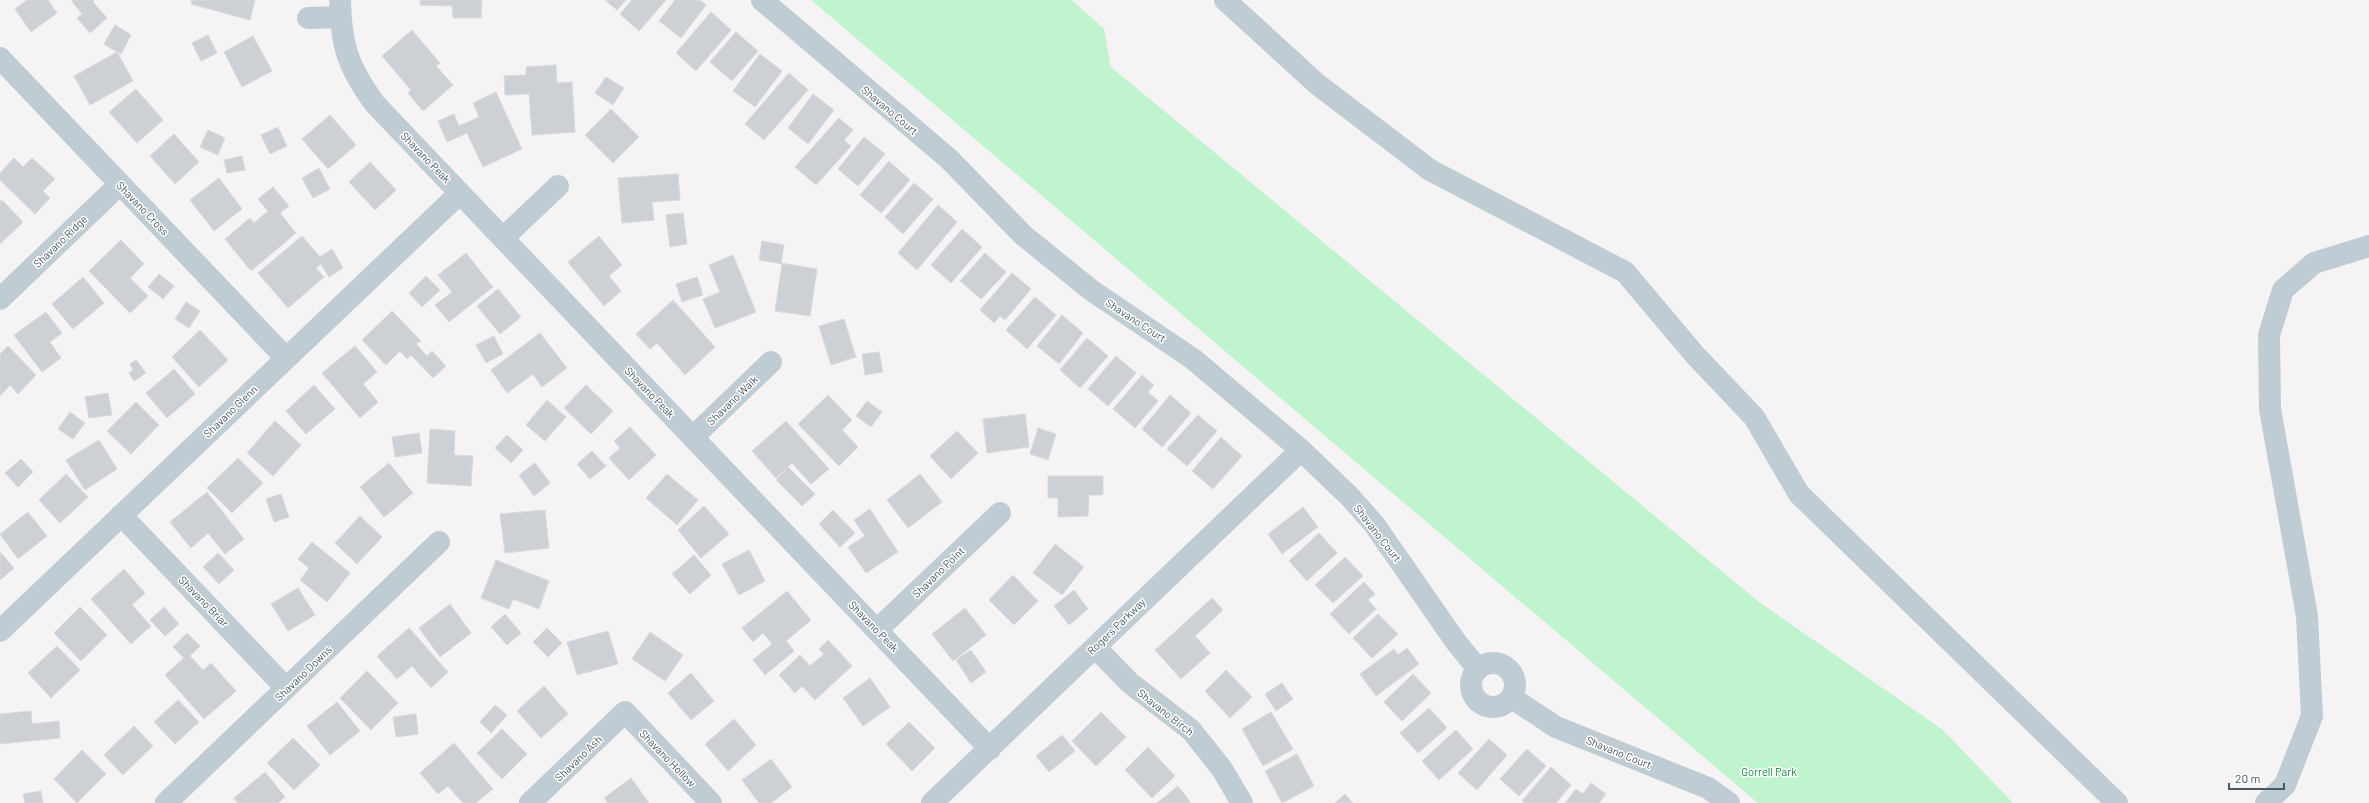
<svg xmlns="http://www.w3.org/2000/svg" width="2369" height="803" font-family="Barlow,sans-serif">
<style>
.green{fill:#c0f4ce}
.building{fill:#cdd1d5;stroke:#d7dade}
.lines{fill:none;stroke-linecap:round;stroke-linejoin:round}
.minor{stroke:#c0ccd3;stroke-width:22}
.labels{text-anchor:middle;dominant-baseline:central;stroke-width:3;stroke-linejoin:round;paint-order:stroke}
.street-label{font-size:11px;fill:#495962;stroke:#fff}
.park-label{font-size:11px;fill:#10873e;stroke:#fff}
</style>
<rect width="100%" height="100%" fill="#f5f3f3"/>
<path class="green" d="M 811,0 L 1072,0 L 1104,29 L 1111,67 L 1759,602 L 1943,730 L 2013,803 L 1758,803 Z"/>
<path class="building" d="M 27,0 L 48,0 L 57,13 L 31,32 L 15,9 Z
M 71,0 L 95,0 L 93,2 L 107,18 L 90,33 L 77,18 L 82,14 Z
M 192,0 L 255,0 L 250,20 L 191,4 Z
M 420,0 L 482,0 L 481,18 L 453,18 L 452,6 L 420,5 Z
M 605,0 L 626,0 L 617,10 Z
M 632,0 L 666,0 L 639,31 L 620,14 Z
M 675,0 L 700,0 L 706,5 L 681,38 L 659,21 Z
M 711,12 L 731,30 L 696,71 L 676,53 Z
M 115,25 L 131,35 L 121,54 L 104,44 Z
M 412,30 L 440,63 L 436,66 L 453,85 L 423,111 L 408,93 L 411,90 L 382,56 Z
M 736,32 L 758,51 L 732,81 L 710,62 Z
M 208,35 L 217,53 L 201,61 L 192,43 Z
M 253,36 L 272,71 L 242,87 L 224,52 Z
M 117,52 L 133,81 L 90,105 L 74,76 Z
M 760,54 L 782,71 L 755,107 L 733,91 Z
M 556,65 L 557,83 L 572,82 L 575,132 L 532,135 L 529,94 L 505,95 L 504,76 L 526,75 L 526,67 Z
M 789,73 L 808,90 L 764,140 L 745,124 Z
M 606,77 L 624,88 L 613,105 L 595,93 Z
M 136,89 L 163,120 L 137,143 L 109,112 Z
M 496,92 L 522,149 L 483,167 L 467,133 L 447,142 L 438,121 L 454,114 L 459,126 L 479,117 L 473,103 Z
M 813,94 L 834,110 L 808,144 L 788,128 Z
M 611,109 L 639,137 L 613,163 L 585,135 Z
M 330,115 L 356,145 L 328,169 L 302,139 Z
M 839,118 L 853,130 L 844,140 L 851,146 L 816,185 L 795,167 Z
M 278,127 L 287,146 L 270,154 L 261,135 Z
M 208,130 L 225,138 L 218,155 L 200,147 Z
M 174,134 L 199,162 L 175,184 L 150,156 Z
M 864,137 L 885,154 L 858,186 L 838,169 Z
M 242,156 L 245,170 L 227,173 L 224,160 Z
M 14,158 L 23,167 L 32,158 L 55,179 L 43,191 L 50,198 L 35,214 L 0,180 L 0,173 Z
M 889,161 L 910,180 L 881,213 L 860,195 Z
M 370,162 L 396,190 L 375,210 L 349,182 Z
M 319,168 L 330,189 L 313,198 L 302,178 Z
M 678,174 L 680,200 L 652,202 L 654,220 L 622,223 L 618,178 Z
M 219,178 L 242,209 L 214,231 L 190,200 Z
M 914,183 L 933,199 L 903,234 L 885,217 Z
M 273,187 L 289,206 L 280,213 L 296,233 L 251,271 L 225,239 L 250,218 L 254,223 L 268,211 L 258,199 Z
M 2,200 L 23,222 L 0,244 L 0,201 Z
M 938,205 L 957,222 L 917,270 L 898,253 Z
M 683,213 L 687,244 L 670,247 L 666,215 Z
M 962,229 L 982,247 L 951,283 L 931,265 Z
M 302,236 L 320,257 L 332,249 L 343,268 L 329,277 L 321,264 L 316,268 L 324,277 L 288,308 L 258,273 Z
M 599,236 L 622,265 L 609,276 L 621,291 L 604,306 L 568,262 Z
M 121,240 L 144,264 L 130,278 L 148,296 L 130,313 L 89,271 Z
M 762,241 L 784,245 L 781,263 L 817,269 L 810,316 L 775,311 L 782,264 L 759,260 Z
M 466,253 L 493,287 L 449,322 L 435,305 L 452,292 L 438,275 Z
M 985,253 L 1006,272 L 981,299 L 960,281 Z
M 733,255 L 756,312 L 715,328 L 703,299 L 720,292 L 709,265 Z
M 1012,273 L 1031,289 L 1005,320 L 1000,316 L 994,323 L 980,310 Z
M 159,274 L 174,286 L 163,299 L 148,287 Z
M 426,276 L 440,290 L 422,307 L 409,293 Z
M 83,277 L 104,303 L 73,329 L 52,304 Z
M 697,277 L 703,295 L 682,302 L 676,284 Z
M 498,289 L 521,317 L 500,334 L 477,306 Z
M 1035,297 L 1056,315 L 1027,349 L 1006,330 Z
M 673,300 L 715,347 L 685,375 L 657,343 L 650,349 L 636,334 Z
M 186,302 L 200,311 L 189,328 L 175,319 Z
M 392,311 L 421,341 L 416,344 L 427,356 L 432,351 L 446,366 L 433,378 L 411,355 L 407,359 L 400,351 L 386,365 L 362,340 Z
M 46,312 L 62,333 L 50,342 L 61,358 L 42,372 L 14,335 Z
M 1062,315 L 1083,333 L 1059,364 L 1037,346 Z
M 844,319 L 856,357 L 831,365 L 819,326 Z
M 200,330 L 228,360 L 199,387 L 172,357 Z
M 540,333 L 567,368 L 542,387 L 533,374 L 507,393 L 491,370 Z
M 494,336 L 503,354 L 486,363 L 476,345 Z
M 1087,338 L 1108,356 L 1080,388 L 1060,370 Z
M 8,346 L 36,375 L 18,394 L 10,385 L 0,396 L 0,354 Z
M 355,346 L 377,372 L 363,384 L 378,402 L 360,418 L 322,373 Z
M 879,352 L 883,372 L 865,375 L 862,354 Z
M 1116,356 L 1136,373 L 1108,406 L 1088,389 Z
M 136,360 L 146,373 L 134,381 L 129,373 L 133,370 L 130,364 Z
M 174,369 L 195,394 L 167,418 L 146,393 Z
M 1142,375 L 1154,385 L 1148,392 L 1158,401 L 1135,428 L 1113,409 Z
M 314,385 L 335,409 L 306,434 L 286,411 Z
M 586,385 L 613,411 L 591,434 L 564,408 Z
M 108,393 L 112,415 L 89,418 L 85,397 Z
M 828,395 L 852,420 L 842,430 L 858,447 L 839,466 L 798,424 Z
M 1170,395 L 1191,413 L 1162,447 L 1142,429 Z
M 547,400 L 566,417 L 545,441 L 526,425 Z
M 867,401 L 882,412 L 871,427 L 856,416 Z
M 136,402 L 159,425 L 131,454 L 107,431 Z
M 70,412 L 85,423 L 73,439 L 58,429 Z
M 1025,414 L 1029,447 L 987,453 L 983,419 Z
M 1198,415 L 1217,431 L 1187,466 L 1167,449 Z
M 275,421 L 301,445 L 273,476 L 247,453 Z
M 786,421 L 829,469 L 811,484 L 792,463 L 776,478 L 752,451 Z
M 630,427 L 656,455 L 629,480 L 609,458 L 620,448 L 614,441 Z
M 1038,428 L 1056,434 L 1048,460 L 1030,454 Z
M 430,429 L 455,431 L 454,455 L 473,456 L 471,486 L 427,483 Z
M 957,431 L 978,453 L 951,479 L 930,456 Z
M 419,433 L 422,453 L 395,457 L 392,437 Z
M 507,435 L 523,450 L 511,463 L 495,448 Z
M 1221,437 L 1242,456 L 1213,489 L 1192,471 Z
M 99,440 L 117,469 L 85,490 L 66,460 Z
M 592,451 L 606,466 L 590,479 L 577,464 Z
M 238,458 L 263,483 L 232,513 L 207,488 Z
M 21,459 L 33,472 L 18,487 L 5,473 Z
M 389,463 L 413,493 L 384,517 L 360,487 Z
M 535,463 L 550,483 L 534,496 L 519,475 Z
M 788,467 L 815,494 L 802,506 L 776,480 Z
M 66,474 L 88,497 L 60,523 L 39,500 Z
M 667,474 L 698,500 L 677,525 L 646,498 Z
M 920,474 L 942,502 L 908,528 L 887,500 Z
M 1048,476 L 1103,476 L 1103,495 L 1089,495 L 1088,516 L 1058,517 L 1058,498 L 1048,498 Z
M 207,492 L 244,539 L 225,554 L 208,533 L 191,548 L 170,522 Z
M 281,494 L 289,517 L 274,522 L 266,499 Z
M 704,506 L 729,534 L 701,558 L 678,530 Z
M 1303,507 L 1318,527 L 1282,554 L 1268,534 Z
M 870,509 L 898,552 L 866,573 L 848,547 L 865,536 L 854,520 Z
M 545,510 L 549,548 L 505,553 L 500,514 Z
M 833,510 L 855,533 L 840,547 L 819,524 Z
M 28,512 L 47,536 L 18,559 L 0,534 Z
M 360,516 L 382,537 L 357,564 L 335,543 Z
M 1319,533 L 1337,553 L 1307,581 L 1289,561 Z
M 312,542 L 350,573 L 327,602 L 300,580 L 309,568 L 298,559 Z
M 1055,544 L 1084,567 L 1062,595 L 1033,573 Z
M 749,550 L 765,581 L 739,595 L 722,564 Z
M 0,552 L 14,568 L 0,580 Z
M 218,553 L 234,570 L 219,584 L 203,567 Z
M 694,555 L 711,575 L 690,594 L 672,574 Z
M 1345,557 L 1363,576 L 1333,603 L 1315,585 Z
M 496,560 L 549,581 L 539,609 L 513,599 L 509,609 L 481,598 Z
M 124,569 L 145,593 L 132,605 L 151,626 L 131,644 L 91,599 Z
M 1013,575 L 1038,601 L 1014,625 L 989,600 Z
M 1364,582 L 1375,594 L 1368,600 L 1376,609 L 1349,634 L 1330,614 Z
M 298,588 L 315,615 L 288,631 L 271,604 Z
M 1074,590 L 1088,609 L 1069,625 L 1054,606 Z
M 787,591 L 811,620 L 786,641 L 794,651 L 765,675 L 753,660 L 772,644 L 763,633 L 753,642 L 742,628 Z
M 1212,598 L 1223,610 L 1195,636 L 1210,653 L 1181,679 L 1155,650 Z
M 450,604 L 471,633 L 440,657 L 419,628 Z
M 80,607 L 107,635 L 81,661 L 54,633 Z
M 164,607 L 179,624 L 165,636 L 150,620 Z
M 965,608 L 986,635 L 953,661 L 932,634 Z
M 505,614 L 521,633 L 507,645 L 491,627 Z
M 1378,614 L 1398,634 L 1372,658 L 1353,638 Z
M 409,628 L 448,672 L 431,688 L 412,666 L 397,679 L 377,656 Z
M 547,628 L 562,643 L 548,657 L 533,642 Z
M 608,631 L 618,664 L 577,675 L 567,642 Z
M 650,632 L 683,655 L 665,681 L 632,659 Z
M 187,633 L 200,646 L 190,656 L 203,670 L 211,663 L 236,691 L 204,719 L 165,675 L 184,658 L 173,647 Z
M 828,640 L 852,666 L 815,700 L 802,686 L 795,693 L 779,675 L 800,655 L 810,666 L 824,654 L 819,649 Z
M 57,646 L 80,670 L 51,698 L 28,673 Z
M 1407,648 L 1419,664 L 1376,696 L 1360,674 L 1394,649 L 1398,655 Z
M 971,650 L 986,672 L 971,683 L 956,660 Z
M 1226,670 L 1252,697 L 1230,718 L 1205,691 Z
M 367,671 L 398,703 L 371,730 L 340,698 Z
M 691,673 L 714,701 L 691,720 L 668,693 Z
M 1413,674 L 1431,693 L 1402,721 L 1384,702 Z
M 870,678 L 890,707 L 863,726 L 843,698 Z
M 1282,683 L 1293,699 L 1276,711 L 1265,694 Z
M 544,686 L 568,714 L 541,738 L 517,711 Z
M 178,700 L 199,722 L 175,744 L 154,722 Z
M 337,702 L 360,731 L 330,755 L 307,726 Z
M 495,705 L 507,715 L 491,733 L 480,722 Z
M 1429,708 L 1447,728 L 1418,753 L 1400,733 Z
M 31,711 L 32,724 L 59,721 L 60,738 L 0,744 L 0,714 Z
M 1101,712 L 1126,737 L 1096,766 L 1072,741 Z
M 1271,712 L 1293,749 L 1263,766 L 1242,729 Z
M 416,714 L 418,734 L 396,737 L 393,717 Z
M 734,719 L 756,745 L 728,771 L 705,744 Z
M 909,722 L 935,748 L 912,771 L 886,744 Z
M 134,726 L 153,746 L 123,775 L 104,755 Z
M 502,729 L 527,754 L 502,779 L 477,753 Z
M 1456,730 L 1473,749 L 1439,780 L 1422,761 Z
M 1062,735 L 1075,751 L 1049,772 L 1036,756 Z
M 293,738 L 320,765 L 294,790 L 267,763 Z
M 1489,739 L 1507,755 L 1477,790 L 1458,773 Z
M 454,743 L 493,789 L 476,803 L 463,803 L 448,786 L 438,794 L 420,773 Z
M 1148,747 L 1175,776 L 1152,798 L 1125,770 Z
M 1527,749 L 1546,766 L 1519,796 L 1500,779 Z
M 82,750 L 106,774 L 77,803 L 54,779 Z
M 1297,754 L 1314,786 L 1282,803 L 1265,771 Z
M 771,759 L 792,787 L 771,803 L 759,803 L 742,780 Z
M 1551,767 L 1571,785 L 1556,803 L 1525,803 L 1522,801 Z
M 265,772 L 285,797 L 278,803 L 238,803 L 234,798 Z
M 631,778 L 649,803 L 608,803 L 604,798 Z
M 1591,783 L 1606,794 L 1599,803 L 1565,803 L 1576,789 L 1583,794 Z
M 1178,786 L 1191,803 L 1157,803 Z
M 41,791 L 43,803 L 25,803 L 23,794 Z
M 1345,794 L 1353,803 L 1335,803 Z"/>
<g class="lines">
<path class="minor" d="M 340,0 C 341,46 348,67 375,104 L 990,749
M 762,0 L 949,159 L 1023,235 L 1091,290 L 1193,359 L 1301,450 L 1350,497 L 1374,524 L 1456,642 L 1478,669
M 1225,0 L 1317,84 L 1430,170 L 1625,272 L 1695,355 L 1754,417 L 1799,494 L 2117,803
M 308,18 L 341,17
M 0,58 L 286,358
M 503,238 L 558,186
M 0,299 L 120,184
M 693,437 L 771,362
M 121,515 L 286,688
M 877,630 L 1000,513
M 0,631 L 460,193
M 1095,647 L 1130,683 L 1191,730 L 1222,769 L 1242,803
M1471 685a22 22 0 1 1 44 0a22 22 0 1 1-44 0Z
M 1512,698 L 1556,727 L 1708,788 L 1729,803
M 166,803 L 439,542
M 530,803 L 625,712 L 711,803
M 932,803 L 1301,450
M 2266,803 L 2285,785 L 2312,716 L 2307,616 L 2270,409 L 2269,335 L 2283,290 L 2314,263 L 2369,246"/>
</g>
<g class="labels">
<g class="street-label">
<text transform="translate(890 110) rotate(40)">Shavano Court</text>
<text transform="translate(426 157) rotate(46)">Shavano Peak</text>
<text transform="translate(143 208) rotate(46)">Shavano Cross</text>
<text transform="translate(60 241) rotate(-44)">Shavano Ridge</text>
<text transform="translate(1136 320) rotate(33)">Shavano Court</text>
<text transform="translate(650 392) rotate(46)">Shavano Peak</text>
<text transform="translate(732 400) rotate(-44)">Shavano Walk</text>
<text transform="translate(230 411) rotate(-44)">Shavano Glenn</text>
<text transform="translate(1378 533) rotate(52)">Shavano Court</text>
<text transform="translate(938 572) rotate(-44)">Shavano Point</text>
<text transform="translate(204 601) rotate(46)">Shavano Briar</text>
<text transform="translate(874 626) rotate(46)">Shavano Peak</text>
<text transform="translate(1116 626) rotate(-44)">Rogers Parkway</text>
<text transform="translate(303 673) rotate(-44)">Shavano Downs</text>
<text transform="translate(1166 712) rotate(38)">Shavano Birch</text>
<text transform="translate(1619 752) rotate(22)">Shavano Court</text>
<text transform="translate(578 758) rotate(-44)">Shavano Ash</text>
<text transform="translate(668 758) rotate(46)">Shavano Hollow</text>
</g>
<g class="park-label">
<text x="1769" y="771">Gorrell Park</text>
</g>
</g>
<path d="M2229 783v6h55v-6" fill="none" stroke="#495962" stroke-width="2"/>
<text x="2235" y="783" font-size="12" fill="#495962" stroke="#ffffff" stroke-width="3" paint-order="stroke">20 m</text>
</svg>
